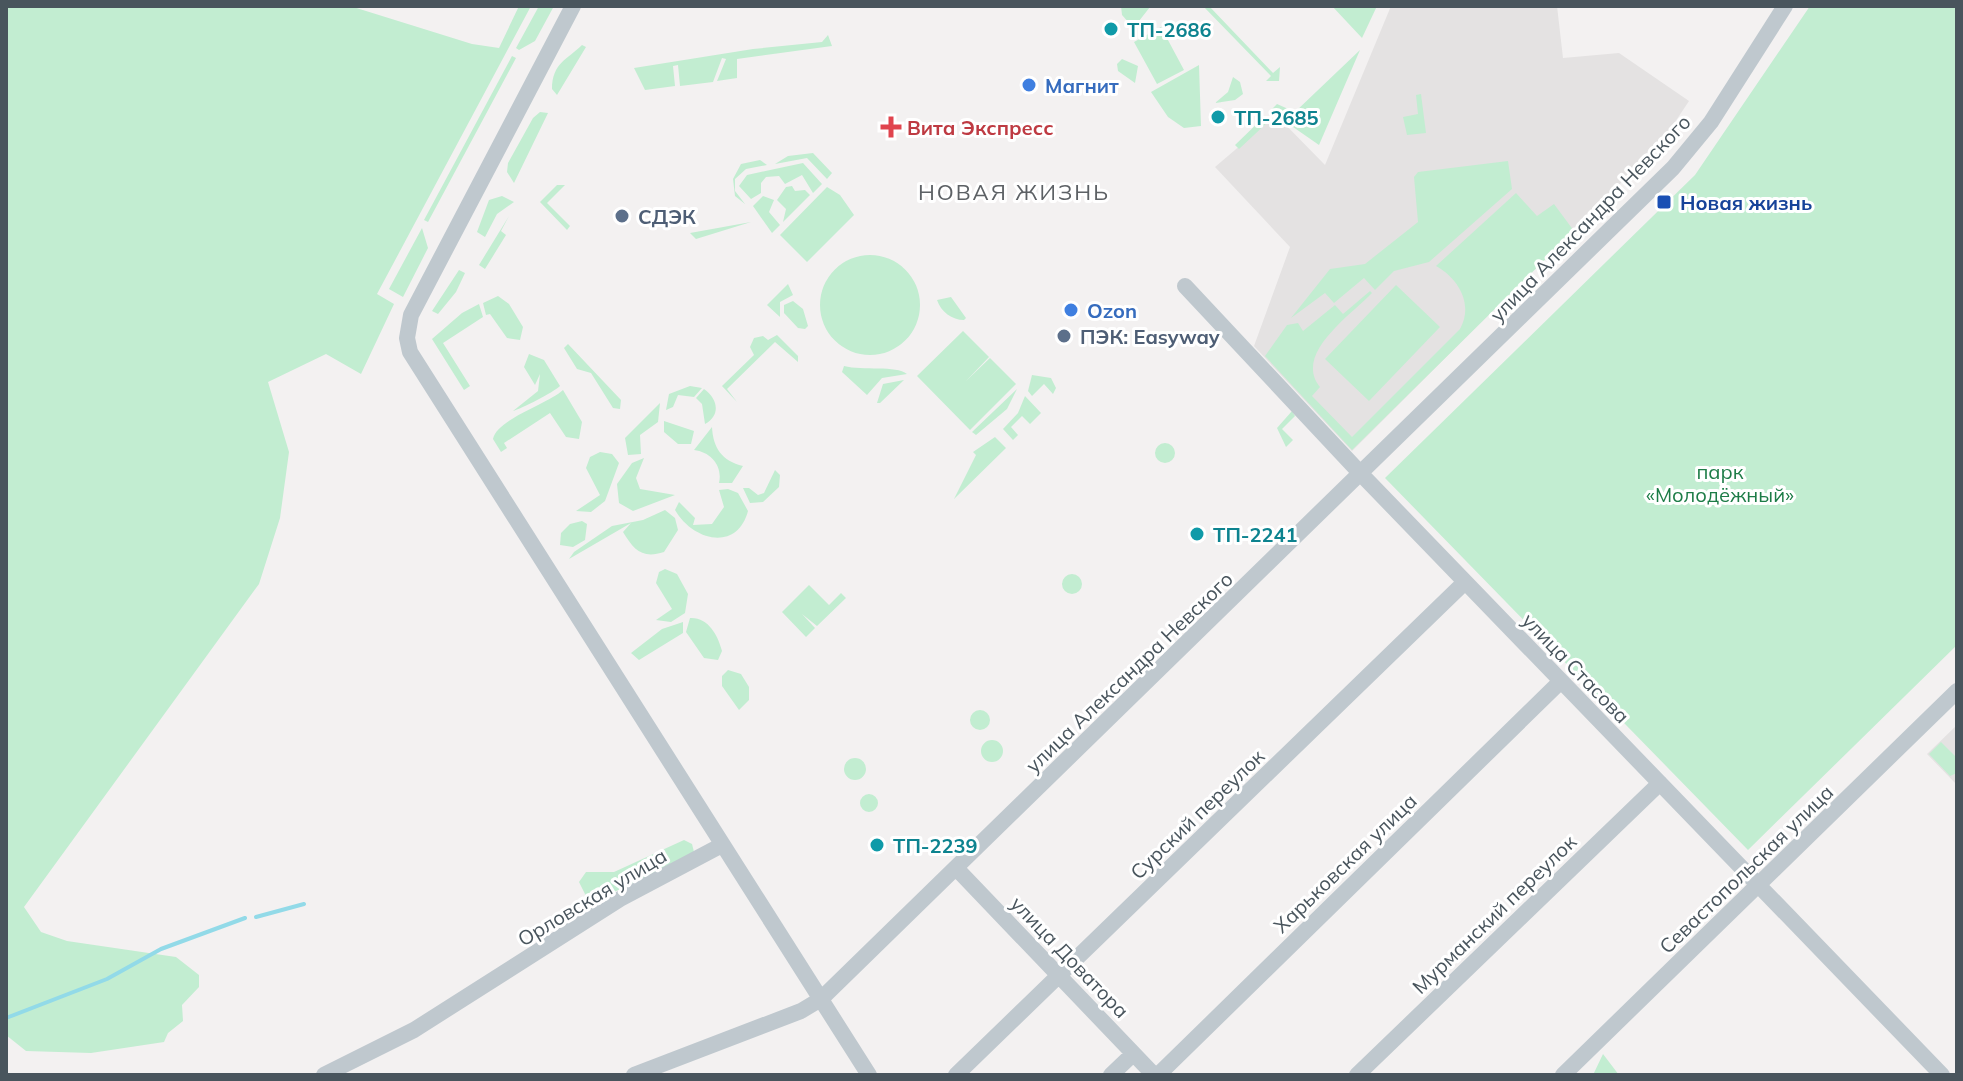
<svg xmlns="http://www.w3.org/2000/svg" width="1963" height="1081" font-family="Mulish,sans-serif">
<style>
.education{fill:#e4e2e2}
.green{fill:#c2edd1}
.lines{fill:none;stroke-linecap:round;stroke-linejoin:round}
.stream{stroke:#92dae8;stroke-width:4}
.minor{stroke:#bfc8ce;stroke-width:16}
.culture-dot{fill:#0f9aa8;stroke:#fff;stroke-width:3}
.shop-dot{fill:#3f7fe0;stroke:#fff;stroke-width:3}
.health-dot{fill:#e0444e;stroke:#fff;stroke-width:3}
.transit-dot{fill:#1a4fb4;stroke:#fff;stroke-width:3}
.service-dot{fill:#5c6f8a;stroke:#fff;stroke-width:3}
.labels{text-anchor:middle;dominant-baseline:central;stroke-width:6;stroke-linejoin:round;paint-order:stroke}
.culture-label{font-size:20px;font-weight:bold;fill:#0d838f;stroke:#fff;text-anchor:start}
.shop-label{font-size:20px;font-weight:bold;fill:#366cbe;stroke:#fff;text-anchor:start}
.health-label{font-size:20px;font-weight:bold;fill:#be3a42;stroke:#fff;text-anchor:start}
.transit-label{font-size:20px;font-weight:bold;fill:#164399;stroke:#fff;text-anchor:start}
.service-label{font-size:20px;font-weight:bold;fill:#4e5e75;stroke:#fff;text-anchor:start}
.street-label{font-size:20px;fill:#49555d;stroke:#fff}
.park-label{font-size:20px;fill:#1d7c47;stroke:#fff}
.neighbourhood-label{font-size:22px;letter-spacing:2px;fill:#5d6165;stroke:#fff}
</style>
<rect width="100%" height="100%" fill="#f3f1f1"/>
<path class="education" d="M 1391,6 L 1557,6 L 1563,58 L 1619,53 L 1689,101 L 1661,143 L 1352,451 L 1254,346 L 1290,247 L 1215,167 L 1276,115 L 1325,165 Z
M 1957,725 L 1957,785 L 1927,754 Z"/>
<path class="green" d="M 6,6 L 350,6 L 472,44 L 499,48 L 519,6 L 531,6 L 377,294 L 394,304 L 361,374 L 326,354 L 268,382 L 289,452 L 280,518 L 259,584 L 24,907 L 41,932 L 67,941 L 176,957 L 199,975 L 199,987 L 182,1005 L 183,1021 L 168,1033 L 164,1042 L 91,1053 L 26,1051 L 6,1035 Z
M 539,6 L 554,6 L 535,41 L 519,50 L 516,48 Z
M 1121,6 L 1150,7 L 1139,21 L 1130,24 L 1122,15 Z
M 1203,6 L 1209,6 L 1273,73 L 1280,67 L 1279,81 L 1266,81 L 1271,76 Z
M 1332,6 L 1377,6 L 1362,38 Z
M 1810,6 L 1957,6 L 1957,645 L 1748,850 L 1385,478 L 1695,175 Z
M 1161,27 L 1184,70 L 1157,84 L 1134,42 Z
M 828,35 L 832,46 L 737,59 L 737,78 L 717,81 L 726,59 L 722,58 L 713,82 L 680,86 L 678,65 L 673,66 L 675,86 L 645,90 L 634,68 L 753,49 L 822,42 Z
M 582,45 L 586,47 L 557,95 L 552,89 C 552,63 568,59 582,45 Z
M 1360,50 L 1319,145 L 1270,111 L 1277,104 L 1295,112 Z
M 512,56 L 516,58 L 428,222 L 424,220 Z
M 1122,59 L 1138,66 L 1135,83 L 1118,71 L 1117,64 Z
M 1199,65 L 1201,126 L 1184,128 L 1168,117 L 1151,92 Z
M 1233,77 L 1240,82 L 1243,94 L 1235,100 L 1215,103 L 1228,92 Z
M 1421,94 L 1426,133 L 1407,135 L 1403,117 L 1418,114 L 1416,95 Z
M 540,112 L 548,113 L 514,183 L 507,172 L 508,163 L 533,118 Z
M 1265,116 L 1269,121 L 1239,149 L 1235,145 Z
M 813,153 L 832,173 L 827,179 L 807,158 L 775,164 L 788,156 Z
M 760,160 L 767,165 L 746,169 L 735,179 L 735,191 L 745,204 L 735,196 L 733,179 L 741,164 Z
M 1508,161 L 1512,189 L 1429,262 L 1394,271 L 1375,290 L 1364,278 L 1334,303 L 1325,293 L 1291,318 L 1330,269 L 1365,264 L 1418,222 L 1414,177 L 1418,172 Z
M 803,163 L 822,184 L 813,193 L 802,175 L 785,184 L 779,176 L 766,177 L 761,183 L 761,193 L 751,199 L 739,186 L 747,175 Z
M 557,185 L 565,185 L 547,203 L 570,226 L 567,230 L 540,202 Z
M 792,186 L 795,191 L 805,190 L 810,195 L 783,222 L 786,209 L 777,200 L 786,187 Z
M 827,187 L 840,195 L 854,215 L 807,262 L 780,235 Z
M 1516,193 L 1537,216 L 1554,204 L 1574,231 L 1352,450 L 1265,356 L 1287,325 L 1298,323 L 1303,331 L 1335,305 L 1343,314 L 1370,291 L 1372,293 C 1351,315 1293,354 1320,387 L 1312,396 L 1352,437 L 1460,329 C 1474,304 1458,278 1436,266 Z
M 502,196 L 514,202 L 497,214 L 485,237 L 477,232 L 489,200 Z
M 763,196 L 774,200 L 769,212 L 780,225 L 772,233 L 753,206 Z
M 509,216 L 501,231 L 506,235 L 485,269 L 479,265 Z
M 751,222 L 696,239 L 690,233 Z
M 422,228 L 428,248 L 403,297 L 389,289 Z
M820 305a50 50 0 1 1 100 0a50 50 0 1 1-100 0Z
M 459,270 L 465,273 L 456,292 L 438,314 L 432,311 Z
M 788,284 L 793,295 L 780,302 L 780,317 L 767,305 Z
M 1396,285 L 1440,327 L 1369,401 L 1325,359 Z
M 498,296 L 509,304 L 523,327 L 520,340 L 507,338 L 490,314 L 486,315 L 483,303 Z
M 951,297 L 966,318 L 964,320 C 952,320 941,312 937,300 Z
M 793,301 L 803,309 L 808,326 L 805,329 L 798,328 L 784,313 L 784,305 Z
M 479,304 L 483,317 L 443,343 L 470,386 L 464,390 L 432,339 L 462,313 Z
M 963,331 L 989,357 L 966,381 L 990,358 L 1016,384 L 970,430 L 917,376 Z
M 777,335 L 798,356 L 798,362 L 775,342 L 727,389 L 737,402 L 722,386 L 754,355 L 750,347 L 754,338 L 763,336 L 768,340 Z
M 568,344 L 621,400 L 620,409 L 613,408 L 591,373 L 577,369 L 564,348 Z
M 529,354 L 544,360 L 560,386 C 554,392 521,409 513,411 L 538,391 L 540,374 L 535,385 L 524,367 Z
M 844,366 C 863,371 896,365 907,374 L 882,378 L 867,395 L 842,372 Z
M 1032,375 L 1051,378 L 1056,388 L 1053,394 L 1044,384 L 1032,396 L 1028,391 Z
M 904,380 L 880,403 L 877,403 L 883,384 Z
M 690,386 L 702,388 L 694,397 L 678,395 L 673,407 L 666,410 L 669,394 Z
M 704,389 C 718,399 721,415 705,424 L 702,404 L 696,398 Z
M 1017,389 L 1007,409 L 976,435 L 972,432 Z
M 563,390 L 582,422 L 579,439 L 566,437 L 550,413 L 504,443 L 507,448 L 501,452 L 493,439 C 497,419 548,404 563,390 Z
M 1025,396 L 1041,413 L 1030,424 L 1022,416 L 1011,427 L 1018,435 L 1013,440 L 1003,429 L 1018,413 Z
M 660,403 L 658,422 L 640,435 L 641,454 L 628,455 L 625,438 Z
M 1292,411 L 1295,416 L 1282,429 L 1293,440 L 1286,447 L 1277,428 Z
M 664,421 L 694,431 L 691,444 L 678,444 L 664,432 Z
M 712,427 C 713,448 722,461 743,466 L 732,483 L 719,483 C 723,466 711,452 694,450 Z
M 995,437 L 1006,448 L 954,499 L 976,455 L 973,452 Z
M1155 453a10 10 0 1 1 20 0a10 10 0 1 1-20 0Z
M 600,452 L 612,454 L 619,463 L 605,501 L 591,512 L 576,511 L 600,495 L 586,468 L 590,457 Z
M 644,458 L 636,478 L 640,489 L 675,495 L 633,511 L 619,503 L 617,484 L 632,463 Z
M 775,470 L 780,475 L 779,487 L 763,502 L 750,503 L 743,488 L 749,488 L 758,495 L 764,493 Z
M 728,489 L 738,493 L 748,511 C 737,552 693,541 675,510 L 679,502 L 695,518 L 693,525 L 712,524 L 724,507 L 719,490 Z
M 665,510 L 675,518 L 678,530 L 664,552 C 642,559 634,550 623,532 L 631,523 L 569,559 L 574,552 L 612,526 L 643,520 Z
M 582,521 L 587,524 L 585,540 L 573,547 L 560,545 L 561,533 L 570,524 Z
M 665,569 L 677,574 L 688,594 L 685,613 L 671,622 L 656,620 L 672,609 L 656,583 L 659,572 Z
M1062 584a10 10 0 1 1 20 0a10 10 0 1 1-20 0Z
M 809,585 L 829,605 L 841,593 L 846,598 L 817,626 L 802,614 L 815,628 L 806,637 L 782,612 Z
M 690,618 C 708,617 718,635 722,651 L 718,660 L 704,658 L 686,632 Z
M 683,622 L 683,633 L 639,660 L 631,653 L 662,629 Z
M 728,670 L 741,674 L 749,687 L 749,700 L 739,710 L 722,686 L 722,676 Z
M970 720a10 10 0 1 1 20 0a10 10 0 1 1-20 0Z
M981 751a11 11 0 1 1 22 0a11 11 0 1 1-22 0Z
M 1941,742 L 1957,758 L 1957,773 L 1950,776 L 1929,754 Z
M844 769a11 11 0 1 1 22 0a11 11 0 1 1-22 0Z
M860 803a9 9 0 1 1 18 0a9 9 0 1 1-18 0Z
M 684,840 L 692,844 L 694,852 L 689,856 L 610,894 L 599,905 L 583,909 L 585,894 L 579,882 L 586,872 L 614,872 Z
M 1603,1054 L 1619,1075 L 1593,1075 Z"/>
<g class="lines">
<path class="stream" d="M 256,917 L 304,904
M 6,1018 L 107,979 L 161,949 L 245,918"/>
<path class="minor" d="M 573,6 L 411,315 L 407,338 L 410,352 L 869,1075
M 1185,286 L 1362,475 L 1942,1075
M 956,868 L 1154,1075
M 324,1075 L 414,1030 L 620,899 L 722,845
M 634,1075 L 801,1011 L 821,999 L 1673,168 L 1711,122 L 1785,6
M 956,1075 L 1465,582
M 1111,1075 L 1133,1054
M 1158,1075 L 1561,681
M 1357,1075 L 1660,783
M 1563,1075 L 1957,691"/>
</g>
<g class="culture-dot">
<circle cx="1111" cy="29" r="8"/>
<circle cx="1218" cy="117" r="8"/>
<circle cx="1197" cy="534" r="8"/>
<circle cx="877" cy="845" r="8"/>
</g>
<g class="shop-dot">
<circle cx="1029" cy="85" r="8"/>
<circle cx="1071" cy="310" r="8"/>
</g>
<path class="health-dot" d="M887 115h8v8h8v8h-8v8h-8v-8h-8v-8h8z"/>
<rect class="transit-dot" x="1656" y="194" width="16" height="16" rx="4"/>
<g class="service-dot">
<circle cx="622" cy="216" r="8"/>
<circle cx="1064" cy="336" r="8"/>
</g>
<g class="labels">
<g class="culture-label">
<text x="1127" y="29">ТП-2686</text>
<text x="1234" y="117">ТП-2685</text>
<text x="1213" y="534">ТП-2241</text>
<text x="893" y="845">ТП-2239</text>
</g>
<g class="shop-label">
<text x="1045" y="85">Магнит</text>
<text x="1087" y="310">Ozon</text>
</g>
<g class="health-label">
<text x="907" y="127">Вита Экспресс</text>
</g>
<g class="transit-label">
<text x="1680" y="202">Новая жизнь</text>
</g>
<g class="service-label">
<text x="638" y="216">СДЭК</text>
<text x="1080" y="336">ПЭК: Easyway</text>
</g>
<g class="street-label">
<text transform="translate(1590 218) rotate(-46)">улица Александра Невского</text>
<text transform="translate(1576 668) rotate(46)">улица Стасова</text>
<text transform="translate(1129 672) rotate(-44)">улица Александра Невского</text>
<text transform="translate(1197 814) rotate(-44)">Сурский переулок</text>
<text transform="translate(1345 863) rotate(-44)">Харьковская улица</text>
<text transform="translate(1746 869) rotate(-44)">Севастопольская улица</text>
<text transform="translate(592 897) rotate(-31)">Орловская улица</text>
<text transform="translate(1494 914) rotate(-44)">Мурманский переулок</text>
<text transform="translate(1070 957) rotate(46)">улица Доватора</text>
</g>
<g class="park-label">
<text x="1720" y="471">парк<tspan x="1720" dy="23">«Молодёжный»</tspan></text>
</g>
<g class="neighbourhood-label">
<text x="1014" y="192">НОВАЯ ЖИЗНЬ</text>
</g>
</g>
<rect width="1963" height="1081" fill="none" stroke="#49555d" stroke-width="16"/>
</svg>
